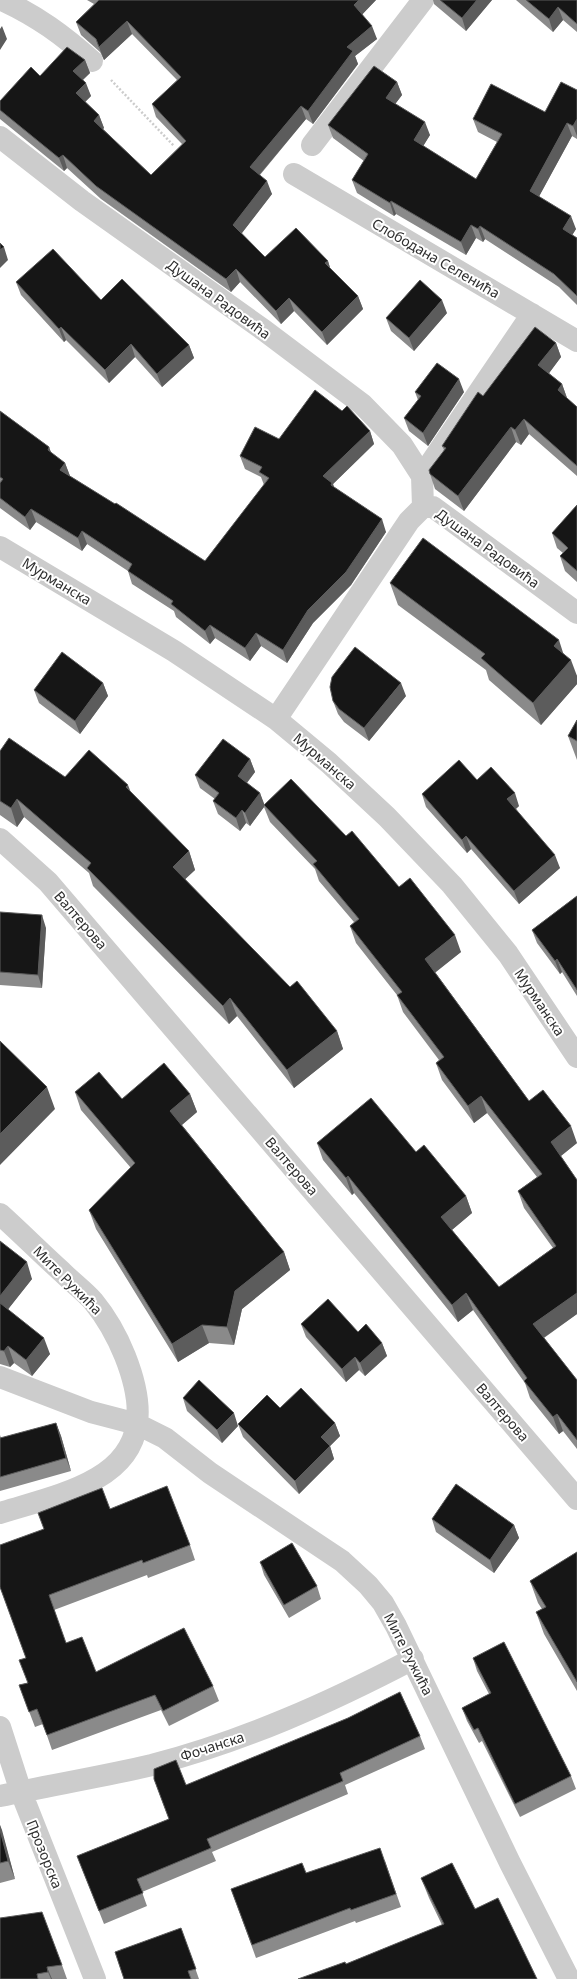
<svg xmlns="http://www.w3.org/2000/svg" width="577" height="1979" font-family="'Noto Sans',sans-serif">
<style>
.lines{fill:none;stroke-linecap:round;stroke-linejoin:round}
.path{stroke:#ccc;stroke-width:2.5;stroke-dasharray:2 2;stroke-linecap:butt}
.minor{stroke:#ccc;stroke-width:22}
.wall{fill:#8a8a8a}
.shaded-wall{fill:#5c5c5c}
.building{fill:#161616;stroke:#5c5c5c}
.labels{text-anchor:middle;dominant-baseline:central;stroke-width:4;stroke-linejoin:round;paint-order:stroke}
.street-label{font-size:14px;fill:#2f2f2f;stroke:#fff}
</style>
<rect width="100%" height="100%" fill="#fff"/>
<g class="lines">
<path class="path" d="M 111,80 L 174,146"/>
<path class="minor" d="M 2,0 C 37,16 63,35 92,61
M 0,137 L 82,201 L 265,331 L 362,404 L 402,445 L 422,476 L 423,507
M 312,145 L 423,0
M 294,174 L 577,341
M 422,476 L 532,314
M 423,507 L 433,507 L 577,613
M 0,547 L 174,651 L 276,719 L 329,763 L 387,817 L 452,885 L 508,954 L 577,1057
M 276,719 L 409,521 L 423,507
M 0,839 L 48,882 L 577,1499
M 0,1214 C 21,1233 41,1253 62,1272 C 72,1282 84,1291 93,1301 C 107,1318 117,1336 125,1356 C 144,1404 147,1449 97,1478 C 68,1495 32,1503 0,1513
M 0,1377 L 91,1412 L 137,1424 L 165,1438 L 210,1473 L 342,1561 L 368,1585 L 383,1603 L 396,1626 L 510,1863 L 569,1979
M 0,1727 L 21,1792 L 95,1979
M 0,1796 C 51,1785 101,1777 152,1765 C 244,1741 329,1703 413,1659"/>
</g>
<path class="wall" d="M 87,0 L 376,0 L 362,14 L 377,39 L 355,56 L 358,64 L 313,124 L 306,119 L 260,175 L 272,194 L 242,233 L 265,257 L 328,261 L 330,268 L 358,296 L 363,309 L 327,345 L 294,311 L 281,324 L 240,282 L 231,292 L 101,199 L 67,168 L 64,171 L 0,119 L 0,101 L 40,76 L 85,60 L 90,73 L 83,80 L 91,96 L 85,102 L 99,115 L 104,128 L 103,129 L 151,175 L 182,144 L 156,117 L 152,104 L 177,80 L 132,34 L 104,60 L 100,52 L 81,35 L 76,22 L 94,4 Z
M 433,0 L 492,0 L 466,31 L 434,4 Z
M 516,0 L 577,0 L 577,32 L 563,20 L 553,32 Z
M 397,82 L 402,95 L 395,104 L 430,135 L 423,146 L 476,179 L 497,142 L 478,132 L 473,119 L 545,112 L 577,90 L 577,139 L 572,136 L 539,196 L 576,229 L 572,235 L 577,238 L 577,305 L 559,287 L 485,239 L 483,242 L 476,238 L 466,255 L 396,214 L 394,216 L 357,193 L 352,180 L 364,161 L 333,138 L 328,125 Z
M 16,282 L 101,300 L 189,345 L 194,358 L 162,387 L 135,357 L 109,383 L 66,340 L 64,342 L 21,295 Z
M 447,313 L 414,351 L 391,331 L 386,318 Z
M 556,343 L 561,357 L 549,373 L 562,384 L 567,398 L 577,407 L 577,476 L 529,434 L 521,445 L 516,442 L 464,511 L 435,489 L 430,474 L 444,450 L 442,446 L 483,396 Z
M 415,392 L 464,392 L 428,446 L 409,431 L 404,418 L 418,400 Z
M 0,411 L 49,447 L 51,453 L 65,463 L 70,476 L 205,561 L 264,485 L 261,477 L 245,469 L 240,456 L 279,439 L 342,411 L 370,431 L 374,444 L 333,484 L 334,488 L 386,532 L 351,585 L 313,623 L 287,663 L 261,646 L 250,661 L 215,638 L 210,644 L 176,617 L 174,611 L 132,584 L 128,571 L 87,544 L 82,551 L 36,522 L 30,530 L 0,508 Z
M 577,505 L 577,582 L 565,571 L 560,556 L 563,553 L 557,548 L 552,533 Z
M 390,583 L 563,654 L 577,676 L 577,684 L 541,725 L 489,680 L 486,670 L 398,605 Z
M 103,683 L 108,696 L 80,734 L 39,703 L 34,690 Z
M 406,696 L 369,741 L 344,722 L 338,714 L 333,701 Z
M 577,720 L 577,760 L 568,736 Z
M 0,751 L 65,777 L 130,791 L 189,851 L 195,870 L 185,879 L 290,987 L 337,1031 L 343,1049 L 294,1088 L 237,1016 L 229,1024 L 93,886 L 89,873 L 24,817 L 17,827 L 0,815 Z
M 250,759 L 255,772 L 247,783 L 260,793 L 264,805 L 346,836 L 399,887 L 461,952 L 435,972 L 529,1101 L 577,1143 L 561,1156 L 577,1180 L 577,1314 L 544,1338 L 577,1380 L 577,1449 L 563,1431 L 559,1434 L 530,1398 L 525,1383 L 473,1310 L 458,1322 L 354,1193 L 352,1195 L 323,1160 L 317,1143 L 416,1152 L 466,1196 L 472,1213 L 452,1230 L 499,1287 L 553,1248 L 524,1208 L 518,1191 L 537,1177 L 487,1113 L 474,1123 L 442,1080 L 436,1063 L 439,1060 L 403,1012 L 397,995 L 356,943 L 350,926 L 354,922 L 319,881 L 315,869 L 270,822 L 264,807 L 250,826 L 246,823 L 240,831 L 218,814 L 213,801 L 215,799 L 200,788 L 195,775 Z
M 477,780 L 519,806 L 516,809 L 560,868 L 519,904 L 471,849 L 467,853 L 426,807 L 422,794 Z
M 577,896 L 577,996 L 562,972 L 560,974 L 537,943 L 532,930 Z
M 0,912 L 46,928 L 42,988 L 0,985 Z
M 75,1092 L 122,1099 L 190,1094 L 197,1112 L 182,1125 L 284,1252 L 290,1270 L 242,1309 L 234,1345 L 209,1343 L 178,1362 L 96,1229 L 89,1210 L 131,1168 L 81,1110 Z
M 0,1241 L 32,1279 L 8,1309 L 50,1354 L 32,1376 L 14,1363 L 10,1367 L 0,1364 Z
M 301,1324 L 358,1332 L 382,1343 L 387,1356 L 365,1376 L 359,1370 L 346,1382 L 306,1337 Z
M 183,1398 L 238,1426 L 222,1443 L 187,1411 Z
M 280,1408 L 335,1423 L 340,1436 L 330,1446 L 334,1459 L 299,1494 L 243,1437 L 238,1424 Z
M 56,1423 L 61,1436 L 71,1471 L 0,1491 L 0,1435 L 1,1438 Z
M 110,1509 L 190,1545 L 195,1560 L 148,1578 L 147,1575 L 54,1610 L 66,1643 L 96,1672 L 213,1686 L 219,1701 L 169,1726 L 161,1710 L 52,1750 L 43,1724 L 35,1727 L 19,1685 L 27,1683 L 26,1658 L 0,1587 Z
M 432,1519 L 514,1525 L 519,1538 L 494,1573 L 436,1532 Z
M 577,1552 L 577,1691 L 544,1634 L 536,1612 L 542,1609 L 538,1603 L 530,1581 Z
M 260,1562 L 317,1586 L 321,1599 L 289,1618 L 264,1575 Z
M 473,1658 L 571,1776 L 576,1789 L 520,1817 L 482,1741 L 479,1743 L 467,1721 L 462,1708 L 489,1694 L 477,1671 Z
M 420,1736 L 425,1749 L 345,1785 L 348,1794 L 212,1852 L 216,1861 L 142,1892 L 147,1906 L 104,1924 L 77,1856 L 169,1819 L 154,1779 L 186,1785 Z
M 0,1825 L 15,1879 L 0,1883 Z
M 385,1861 L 401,1907 L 356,1923 L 355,1921 L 256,1958 L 231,1889 L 306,1873 Z
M 421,1878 L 475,1909 L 537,1979 L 346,1964 L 442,1925 L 429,1898 Z
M 0,1918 L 62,1965 L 67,1979 L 0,1979 Z
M 181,1928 L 199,1979 L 124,1979 Z"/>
<path class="shaded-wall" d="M 359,0 L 376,0 L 359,18 L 354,5 Z
M 477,0 L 492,0 L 466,31 L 462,18 Z
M 558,7 L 563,20 L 553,32 L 549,19 Z
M 127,21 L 132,34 L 104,60 L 99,47 Z
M 2,26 L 7,39 L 0,50 L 0,29 Z
M 372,26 L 377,39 L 355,56 L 358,64 L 313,124 L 308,111 L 347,47 Z
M 85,60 L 90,73 L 78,84 L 73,71 Z
M 397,82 L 402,95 L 390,111 L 386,98 Z
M 86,83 L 91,96 L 81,106 L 76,93 Z
M 301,106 L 306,119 L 255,180 L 250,167 Z
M 99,115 L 104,128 L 98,134 L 94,121 Z
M 577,119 L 577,136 L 573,126 Z
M 425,122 L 430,135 L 419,153 L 414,140 Z
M 567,123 L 572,136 L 535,204 L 530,191 Z
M 63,155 L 67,168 L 64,171 L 59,158 Z
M 267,181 L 272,194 L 238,238 L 233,225 Z
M 391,201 L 396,214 L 394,216 L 390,203 Z
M 571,216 L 576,229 L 568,242 L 563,229 Z
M 471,225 L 476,238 L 466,255 L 461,242 Z
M 480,226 L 485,239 L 483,242 L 478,229 Z
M 4,247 L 8,260 L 0,268 L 0,250 Z
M 328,261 L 332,274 L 325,263 Z
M 236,269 L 240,282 L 231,292 L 226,279 Z
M 358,296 L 363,309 L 327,345 L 322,332 Z
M 289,298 L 294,311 L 281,324 L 276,311 Z
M 442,300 L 447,313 L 414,351 L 409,338 Z
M 61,327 L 66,340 L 64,342 L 59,329 Z
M 556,343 L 561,357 L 544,380 L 538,365 Z
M 131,344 L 135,357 L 109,383 L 105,370 Z
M 189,345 L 194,358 L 162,387 L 157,374 Z
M 459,379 L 464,392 L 428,446 L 423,433 Z
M 562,384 L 567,398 L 558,390 Z
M 524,419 L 529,434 L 521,445 L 515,430 Z
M 511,427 L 516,442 L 464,511 L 458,496 Z
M 370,431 L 374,444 L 333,484 L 337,496 L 323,476 Z
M 49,447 L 54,460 L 48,450 Z
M 65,463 L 70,476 L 60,470 Z
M 31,509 L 36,522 L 30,530 L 25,517 Z
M 382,519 L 386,532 L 351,585 L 313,623 L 287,663 L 283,650 L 308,610 Z
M 82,531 L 87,544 L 82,551 L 78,538 Z
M 210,625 L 215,638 L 210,644 L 205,631 Z
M 256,633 L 261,646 L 250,661 L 245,648 Z
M 559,640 L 566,662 L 554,646 Z
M 571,660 L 577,676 L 577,684 L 541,725 L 533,703 Z
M 103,683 L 108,696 L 80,734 L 75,721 Z
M 401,683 L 406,696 L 369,741 L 364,728 Z
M 250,759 L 255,772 L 242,789 L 238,776 Z
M 128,785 L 135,803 L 126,787 Z
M 260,793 L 265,806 L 264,805 L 264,807 L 250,826 L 245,813 Z
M 515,793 L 519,806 L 512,812 L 507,799 Z
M 17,799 L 24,817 L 17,827 L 11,808 Z
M 242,810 L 246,823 L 240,831 L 236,818 Z
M 466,836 L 471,849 L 467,853 L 462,840 Z
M 189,851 L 195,870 L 179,885 L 173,867 Z
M 555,855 L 560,868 L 519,904 L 514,891 Z
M 42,915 L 46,928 L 42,988 L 38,975 Z
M 455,935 L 461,952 L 431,976 L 425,959 Z
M 557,959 L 562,972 L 560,974 L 555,961 Z
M 230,998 L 237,1016 L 229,1024 L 223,1006 Z
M 337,1031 L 343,1049 L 294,1088 L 287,1070 Z
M 47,1087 L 55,1109 L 0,1165 L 0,1134 Z
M 190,1094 L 197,1112 L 177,1129 L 170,1111 Z
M 481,1096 L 487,1113 L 474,1123 L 468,1106 Z
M 571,1126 L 577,1143 L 557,1159 L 551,1142 Z
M 348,1176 L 354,1193 L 352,1195 L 346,1178 Z
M 466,1196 L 472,1213 L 447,1234 L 441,1217 Z
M 284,1252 L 290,1270 L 242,1309 L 234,1345 L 227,1327 L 235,1291 Z
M 27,1262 L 32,1279 L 2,1317 L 0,1310 L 0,1296 Z
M 466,1293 L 473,1310 L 458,1322 L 452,1305 Z
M 577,1293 L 577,1314 L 539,1341 L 533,1324 Z
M 202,1325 L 209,1343 L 178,1362 L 172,1344 Z
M 44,1338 L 50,1354 L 32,1376 L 26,1360 Z
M 382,1343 L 387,1356 L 365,1376 L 360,1363 Z
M 8,1346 L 14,1363 L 10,1367 L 4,1351 Z
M 355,1357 L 359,1370 L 346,1382 L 342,1369 Z
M 234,1413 L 238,1426 L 222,1443 L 217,1430 Z
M 557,1414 L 563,1431 L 559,1434 L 553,1417 Z
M 56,1423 L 61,1436 L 71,1471 L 66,1458 Z
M 335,1423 L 340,1436 L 330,1446 L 334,1459 L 299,1494 L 295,1481 L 321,1437 Z
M 514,1525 L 519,1538 L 494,1573 L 490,1560 Z
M 0,1825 L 2,1830 L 15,1879 L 8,1861 L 0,1830 Z
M 47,1967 L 52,1979 L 51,1979 L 48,1972 Z"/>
<path class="building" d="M 99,0 L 359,0 L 354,5 L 372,26 L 347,47 L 353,51 L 308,111 L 301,106 L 250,167 L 267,181 L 233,225 L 265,257 L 296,228 L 328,261 L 325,263 L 358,296 L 322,332 L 289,298 L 276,311 L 236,269 L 226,279 L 96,186 L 63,155 L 59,158 L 0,110 L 0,101 L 31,67 L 40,76 L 67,47 L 85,60 L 73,71 L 86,83 L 76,93 L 99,115 L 94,121 L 151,175 L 186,141 L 152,104 L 181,77 L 127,21 L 99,47 L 96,39 L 76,22 Z
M 440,0 L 477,0 L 462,18 Z
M 526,0 L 577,0 L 577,24 L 558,7 L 549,19 Z
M 374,66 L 397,82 L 386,98 L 425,122 L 414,140 L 476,179 L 502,134 L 473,119 L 491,84 L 545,112 L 561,82 L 577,90 L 577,119 L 573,126 L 567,123 L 530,191 L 571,216 L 563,229 L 577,238 L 577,296 L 554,274 L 480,226 L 478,229 L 471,225 L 461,242 L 391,201 L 390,203 L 352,180 L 368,154 L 328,125 Z
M 0,243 L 4,247 L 0,250 Z
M 53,249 L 101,300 L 122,279 L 189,345 L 157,374 L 131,344 L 105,370 L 61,327 L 59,329 L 16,282 Z
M 420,280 L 442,300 L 409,338 L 386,318 Z
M 535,327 L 556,343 L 538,365 L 562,384 L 558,390 L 577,407 L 577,466 L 524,419 L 515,430 L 511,427 L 458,496 L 430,474 L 429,470 L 446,448 L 442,446 L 478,392 L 483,396 Z
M 437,363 L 459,379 L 423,433 L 404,418 L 421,396 L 415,392 Z
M 315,390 L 342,411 L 347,406 L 370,431 L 323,476 L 332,483 L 331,485 L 382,519 L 346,572 L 308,610 L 283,650 L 256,633 L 245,648 L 210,625 L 205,631 L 171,604 L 173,601 L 128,571 L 132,564 L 82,531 L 78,538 L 31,509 L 25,517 L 0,498 L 0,483 L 3,479 L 0,477 L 0,411 L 49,447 L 48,450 L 65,463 L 60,470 L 115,504 L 116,503 L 205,561 L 269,478 L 259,472 L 262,467 L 240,456 L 255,427 L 279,439 Z
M 577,505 L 577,571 L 560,556 L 568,548 L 552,533 Z
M 423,538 L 559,640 L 554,646 L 571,660 L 533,703 L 481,658 L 485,654 L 390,583 Z
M 355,647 L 401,683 L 364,728 L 339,709 L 333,701 L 330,687 L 332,677 Z
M 62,652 L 103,683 L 75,721 L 34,690 Z
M 577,720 L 577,741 L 568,736 Z
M 9,738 L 65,777 L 89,750 L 128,785 L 126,787 L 189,851 L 173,867 L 290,987 L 297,981 L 337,1031 L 287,1070 L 230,998 L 223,1006 L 87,868 L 91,863 L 17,799 L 11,808 L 0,801 L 0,751 Z
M 223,739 L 250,759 L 238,776 L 260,793 L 245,813 L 242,810 L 236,818 L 213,801 L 219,793 L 195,775 Z
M 459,760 L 477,780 L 491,767 L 515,793 L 507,799 L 555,855 L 514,891 L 466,836 L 462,840 L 422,794 Z
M 291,779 L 346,836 L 352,831 L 399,887 L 410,878 L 455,935 L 425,959 L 529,1101 L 543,1090 L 571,1126 L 551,1142 L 577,1180 L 577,1293 L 533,1324 L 577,1380 L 577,1440 L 557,1414 L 553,1417 L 524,1381 L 527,1378 L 466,1293 L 452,1305 L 348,1176 L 346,1178 L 317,1143 L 371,1098 L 416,1152 L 424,1145 L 466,1196 L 441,1217 L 499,1287 L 556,1246 L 518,1191 L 542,1174 L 481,1096 L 468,1106 L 436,1063 L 444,1057 L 397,995 L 402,992 L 350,926 L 359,919 L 313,864 L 317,861 L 264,805 Z
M 577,896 L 577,990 L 557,959 L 555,961 L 532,930 Z
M 0,912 L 42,915 L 38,975 L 0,972 Z
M 0,1041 L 47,1087 L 0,1134 Z
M 164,1063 L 190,1094 L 170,1111 L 284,1252 L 235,1291 L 227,1327 L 202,1325 L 172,1344 L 89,1210 L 135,1163 L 75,1092 L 99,1072 L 122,1099 Z
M 0,1241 L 27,1262 L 0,1296 Z
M 328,1299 L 358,1332 L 366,1324 L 382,1343 L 360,1363 L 355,1357 L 342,1369 L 301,1324 Z
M 0,1303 L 44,1338 L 26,1360 L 8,1346 L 4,1351 L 0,1350 Z
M 199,1380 L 234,1413 L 217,1430 L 183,1398 Z
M 301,1388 L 335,1423 L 321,1437 L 330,1446 L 295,1481 L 238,1424 L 267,1395 L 280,1408 Z
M 56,1423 L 66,1458 L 0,1477 L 0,1438 Z
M 456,1484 L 514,1525 L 490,1560 L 432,1519 Z
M 167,1486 L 190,1545 L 143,1563 L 142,1560 L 49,1595 L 66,1643 L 82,1637 L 96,1672 L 184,1628 L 213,1686 L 163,1711 L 155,1695 L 47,1735 L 37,1709 L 29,1712 L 19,1685 L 28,1683 L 19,1660 L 26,1658 L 0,1587 L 0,1545 L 44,1529 L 38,1513 L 102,1488 L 110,1509 Z
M 292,1543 L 317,1586 L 284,1605 L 260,1562 Z
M 577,1552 L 577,1682 L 536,1612 L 546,1607 L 530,1581 Z
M 504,1642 L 571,1776 L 515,1804 L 478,1728 L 474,1730 L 462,1708 L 491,1693 L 473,1658 Z
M 400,1692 L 420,1736 L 340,1773 L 343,1781 L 207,1839 L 211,1848 L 137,1879 L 143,1893 L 99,1911 L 77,1856 L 169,1819 L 154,1779 L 154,1769 L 176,1760 L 186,1785 L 348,1718 Z
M 0,1830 L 8,1861 L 0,1863 Z
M 380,1848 L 396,1894 L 351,1910 L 350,1908 L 252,1945 L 231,1889 L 302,1863 L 306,1873 Z
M 452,1863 L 475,1909 L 498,1898 L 537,1979 L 298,1979 L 345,1962 L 346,1964 L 444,1924 L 421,1878 Z
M 42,1912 L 62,1965 L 47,1967 L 48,1972 L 37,1974 L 38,1979 L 0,1979 L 0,1918 Z
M 181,1928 L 196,1969 L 188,1971 L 191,1979 L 124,1979 L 115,1952 Z"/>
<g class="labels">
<g class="street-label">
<text transform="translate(436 258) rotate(30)">Слободана Селенића</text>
<text transform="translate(219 299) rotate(36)">Душана Радовића</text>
<text transform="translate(488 548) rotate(36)">Душана Радовића</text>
<text transform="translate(57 581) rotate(31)">Мурманска</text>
<text transform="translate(325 761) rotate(41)">Мурманска</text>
<text transform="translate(81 920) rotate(49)">Валтерова</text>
<text transform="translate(540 1002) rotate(56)">Мурманска</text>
<text transform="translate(292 1166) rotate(49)">Валтерова</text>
<text transform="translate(68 1280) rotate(45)">Мите Ружића</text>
<text transform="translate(503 1412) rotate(49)">Валтерова</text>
<text transform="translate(409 1654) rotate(63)">Мите Ружића</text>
<text transform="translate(212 1746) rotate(-18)">Фочанска</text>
<text transform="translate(45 1854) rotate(68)">Прозорска</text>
</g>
</g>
</svg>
